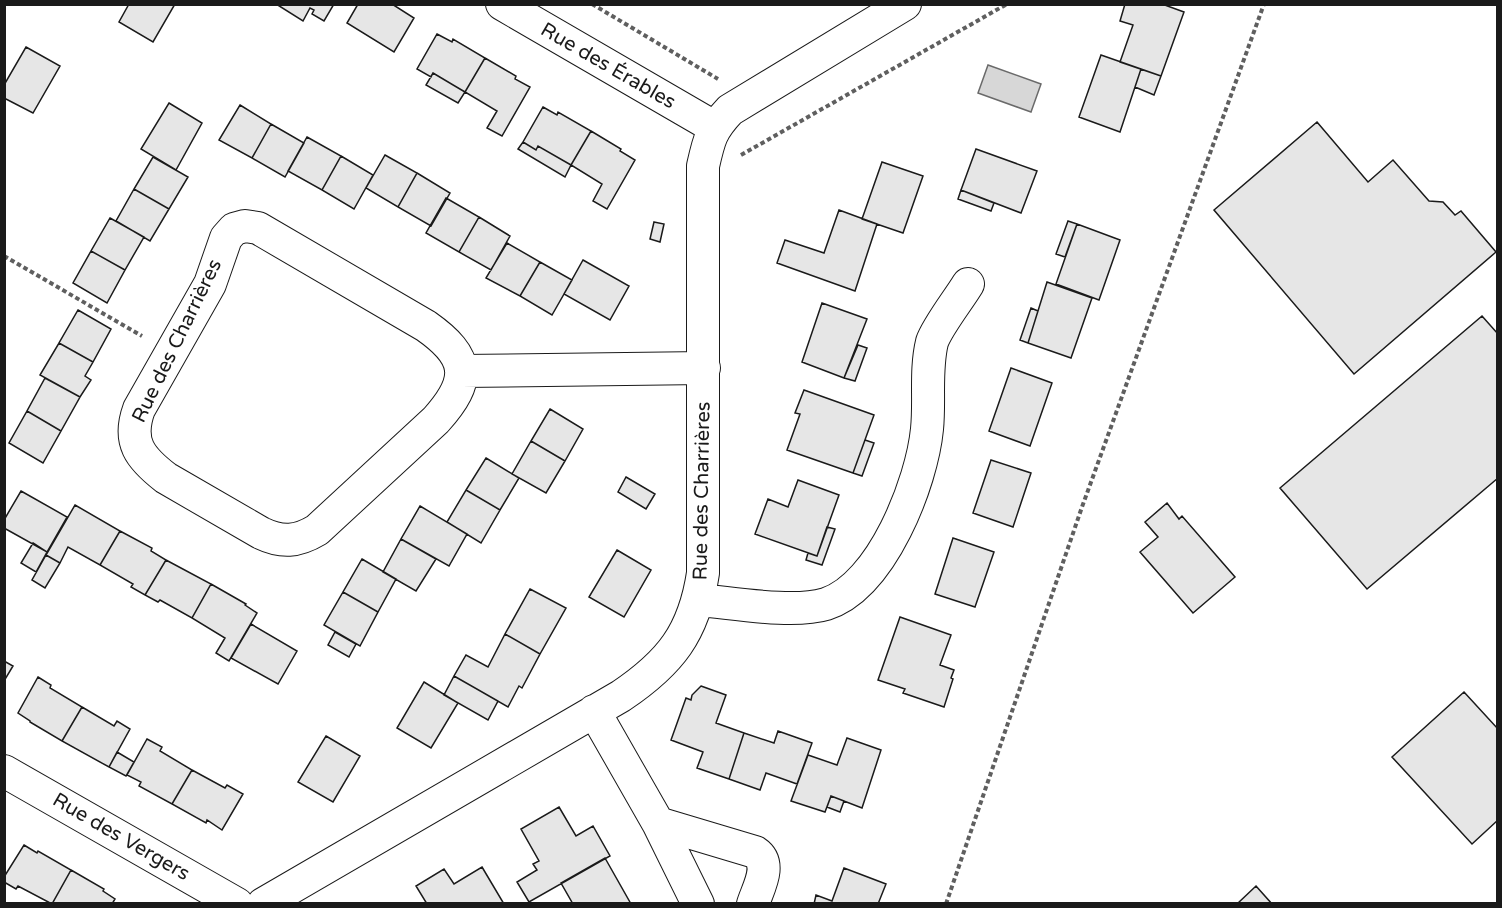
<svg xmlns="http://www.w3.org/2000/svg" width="1502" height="908" font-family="'Varela Round',sans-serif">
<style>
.water{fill:#d7d7d7;stroke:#6a6a6a;stroke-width:1.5}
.building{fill:#e6e6e6;stroke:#1a1a1a;stroke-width:1.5}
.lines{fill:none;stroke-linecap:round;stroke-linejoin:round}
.street-casing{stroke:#1a1a1a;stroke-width:34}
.path{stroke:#5f5f5f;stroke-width:4;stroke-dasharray:4.5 3;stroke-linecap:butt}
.street{stroke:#fff;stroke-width:32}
.labels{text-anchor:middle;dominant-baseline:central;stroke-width:4.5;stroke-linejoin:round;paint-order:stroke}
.street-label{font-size:20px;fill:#1a1a1a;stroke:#fff}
</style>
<rect width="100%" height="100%" fill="#fff"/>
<path class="water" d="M 988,65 L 1041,84 L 1031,112 L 978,93 Z"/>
<path class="building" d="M 129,4 L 175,4 L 153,42 L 119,22 Z
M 276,4 L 334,4 L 324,21 L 312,14 L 314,10 L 310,8 L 303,21 Z
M 358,4 L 392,4 L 414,18 L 394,52 L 347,23 Z
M 1125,4 L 1162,4 L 1184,12 L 1161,76 L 1120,62 L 1133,25 L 1120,21 Z
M 437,34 L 452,42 L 453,39 L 485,58 L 465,92 L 433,73 L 431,77 L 417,69 Z
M 26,47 L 60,66 L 33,113 L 4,98 L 4,85 Z
M 1101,55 L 1141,69 L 1120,132 L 1079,117 Z
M 485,58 L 516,76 L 515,79 L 530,87 L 502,136 L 487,128 L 497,111 L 465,92 Z
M 1141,69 L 1161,76 L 1154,95 L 1135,87 Z
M 433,73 L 465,92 L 458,103 L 426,85 Z
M 169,103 L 202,123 L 176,170 L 141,149 Z
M 240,105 L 271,124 L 252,158 L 219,140 Z
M 543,107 L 557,115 L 558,112 L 591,131 L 571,165 L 538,146 L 536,150 L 523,142 Z
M 1317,122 L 1368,182 L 1393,160 L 1429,201 L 1443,202 L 1455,215 L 1461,211 L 1496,252 L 1354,374 L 1214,210 Z
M 271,124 L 304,143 L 285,177 L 252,158 Z
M 591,131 L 621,149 L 620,151 L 635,160 L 607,209 L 593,201 L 602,184 L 571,165 Z
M 307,137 L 341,156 L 322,190 L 288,171 Z
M 523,142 L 536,150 L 538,146 L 571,165 L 565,177 L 518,149 Z
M 976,149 L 1037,171 L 1021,213 L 961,190 Z
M 385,155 L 417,173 L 398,207 L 366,188 Z
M 341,156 L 373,175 L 354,209 L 322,190 Z
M 153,157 L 188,177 L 169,209 L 134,189 Z
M 882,162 L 923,176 L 903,233 L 862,219 Z
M 417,173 L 450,193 L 431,226 L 398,207 Z
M 134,189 L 169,209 L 150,241 L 116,221 Z
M 961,190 L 994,203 L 991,211 L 958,199 Z
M 446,198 L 479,217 L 459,252 L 426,233 Z
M 839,210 L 877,224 L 855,291 L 777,263 L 785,240 L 824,253 Z
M 479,217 L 510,236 L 491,270 L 459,252 Z
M 110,218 L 144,237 L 125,270 L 91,251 Z
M 1068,221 L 1077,224 L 1065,257 L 1056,254 Z
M 654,222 L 664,224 L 660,242 L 650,239 Z
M 1077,224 L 1120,240 L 1099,300 L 1056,284 Z
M 507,243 L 540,262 L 520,296 L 486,278 Z
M 91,251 L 125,270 L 107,303 L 73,283 Z
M 583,260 L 629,286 L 610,320 L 564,294 Z
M 540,262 L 572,280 L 552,315 L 520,296 Z
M 1047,282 L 1092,298 L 1071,358 L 1028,343 Z
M 822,303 L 867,319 L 844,378 L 802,362 Z
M 1031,308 L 1038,311 L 1028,343 L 1020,340 Z
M 78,310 L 111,329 L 93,362 L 59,343 Z
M 1482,316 L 1498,334 L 1498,478 L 1367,589 L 1280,488 Z
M 59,343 L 93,362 L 85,376 L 91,380 L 80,397 L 40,375 Z
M 858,345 L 867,348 L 855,381 L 844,378 Z
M 1011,368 L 1052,383 L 1030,446 L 989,431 Z
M 45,378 L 80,397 L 61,431 L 27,411 Z
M 804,390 L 874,415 L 853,473 L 787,450 L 800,414 L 795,413 Z
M 550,409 L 583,429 L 565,461 L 531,441 Z
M 27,411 L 61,431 L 43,463 L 9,443 Z
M 865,440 L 874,443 L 862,476 L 853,473 Z
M 531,441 L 565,461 L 546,493 L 512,474 Z
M 486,458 L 519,478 L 500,510 L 466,490 Z
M 991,460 L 1031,473 L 1013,527 L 973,513 Z
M 626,477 L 655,494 L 646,509 L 618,492 Z
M 798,480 L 839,495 L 817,556 L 755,534 L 768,499 L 788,507 Z
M 466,490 L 500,510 L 481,543 L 447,522 Z
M 21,491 L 67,517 L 47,552 L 4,528 L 4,520 Z
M 1167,503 L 1179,519 L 1182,516 L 1235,577 L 1193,613 L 1140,552 L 1158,537 L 1145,522 Z
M 75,505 L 120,531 L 100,565 L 68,547 L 60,563 L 46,555 Z
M 420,506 L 467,534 L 449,566 L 401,539 Z
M 827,527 L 835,529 L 822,565 L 806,560 L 808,553 L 817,556 Z
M 120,531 L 152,548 L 151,551 L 166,560 L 145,595 L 131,587 L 133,584 L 100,565 Z
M 953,538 L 994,552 L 975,607 L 935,594 Z
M 401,539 L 436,559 L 416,591 L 383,572 Z
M 33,543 L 47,552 L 36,572 L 21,563 Z
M 617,550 L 651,570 L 624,617 L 589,597 Z
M 46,555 L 60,563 L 45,588 L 32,580 Z
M 362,559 L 396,579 L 378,612 L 343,592 Z
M 166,560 L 211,584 L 192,618 L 160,600 L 158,602 L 145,595 Z
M 211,584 L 246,604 L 245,605 L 257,613 L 229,661 L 216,653 L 225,638 L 192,618 Z
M 530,589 L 566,608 L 540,654 L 505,634 Z
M 343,592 L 378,612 L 360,646 L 324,625 Z
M 900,617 L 951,635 L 940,665 L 954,670 L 951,678 L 953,679 L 944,707 L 903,693 L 905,689 L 878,680 Z
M 251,624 L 297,651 L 278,684 L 231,658 Z
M 335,632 L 356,644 L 349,657 L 328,645 Z
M 505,634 L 540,654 L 522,688 L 519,686 L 508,707 L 454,676 L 466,655 L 488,667 Z
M 4,661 L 13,666 L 4,681 Z
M 454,676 L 498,701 L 488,720 L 444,695 Z
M 38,677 L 51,685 L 50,688 L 82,707 L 62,741 L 30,722 L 30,721 L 18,713 Z
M 424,682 L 458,703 L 431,748 L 397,728 Z
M 701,686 L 726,695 L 716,723 L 744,733 L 729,779 L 697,768 L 703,752 L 671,740 L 686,698 L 691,700 L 692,695 Z
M 1464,692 L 1498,729 L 1498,820 L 1472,844 L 1392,757 Z
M 82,707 L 114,726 L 117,721 L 130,729 L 109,767 L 62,741 Z
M 778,731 L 812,743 L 797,784 L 766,773 L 760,790 L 729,779 L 744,733 L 774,743 Z
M 326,736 L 360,756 L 333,802 L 298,782 Z
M 847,738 L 881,750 L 862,808 L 831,796 L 825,812 L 791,801 L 808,755 L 837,765 Z
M 147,739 L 162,747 L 160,751 L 192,770 L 172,804 L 139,786 L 141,782 L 127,775 Z
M 117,752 L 134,762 L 126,776 L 109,767 Z
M 192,770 L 225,788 L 227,785 L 243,794 L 222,830 L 207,820 L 206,823 L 172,804 Z
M 831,796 L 844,801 L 840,812 L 827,807 Z
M 559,807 L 576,836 L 593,826 L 610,856 L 529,902 L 517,882 L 537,870 L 533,864 L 539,861 L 521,829 Z
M 24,845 L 37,853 L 38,851 L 71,870 L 52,904 L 18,886 L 16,889 L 4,882 L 4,877 Z
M 605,858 L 631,904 L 573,904 L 561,883 Z
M 482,867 L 504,904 L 427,904 L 416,886 L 444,869 L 454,884 Z
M 844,868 L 886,884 L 878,904 L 814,904 L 816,895 L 832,901 Z
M 71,870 L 104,889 L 103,891 L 115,899 L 112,904 L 52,904 Z
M 1256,886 L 1272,904 L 1237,904 Z"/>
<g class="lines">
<g class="street-casing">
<path id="street" d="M 502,4 L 714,127
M 245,226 L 258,228 L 426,326 C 470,357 472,380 436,420 L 317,530 C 297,542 282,543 261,533 L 166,478 C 140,458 127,442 139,409 L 210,284 L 226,238 L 234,229 Z
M 461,371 L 704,368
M 699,600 C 734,603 793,614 826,604 C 882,586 922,482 927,429 C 930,400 925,371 932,342 C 937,327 959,299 968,284
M 594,711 L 658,823 L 698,904
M 4,771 L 237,904
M 658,823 L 755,852 C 773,864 758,888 753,904
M 263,904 L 621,696 C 670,663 694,633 703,573 L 703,166 C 709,139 711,130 730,110 L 905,4"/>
</g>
<path class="path" d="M 592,4 L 718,79
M 741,155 L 1007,4
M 4,256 L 142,336
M 946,904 L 1082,507 L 1264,4"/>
<use href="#street" class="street"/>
</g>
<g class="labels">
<g class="street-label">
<text transform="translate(608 66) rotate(30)">Rue des Érables</text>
<text transform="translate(177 341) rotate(-64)">Rue des Charrières</text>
<text transform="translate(702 491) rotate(-89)">Rue des Charrières</text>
<text transform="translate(121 837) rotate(30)">Rue des Vergers</text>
</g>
</g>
<rect width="1502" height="908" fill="none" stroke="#1a1a1a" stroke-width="12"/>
</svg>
